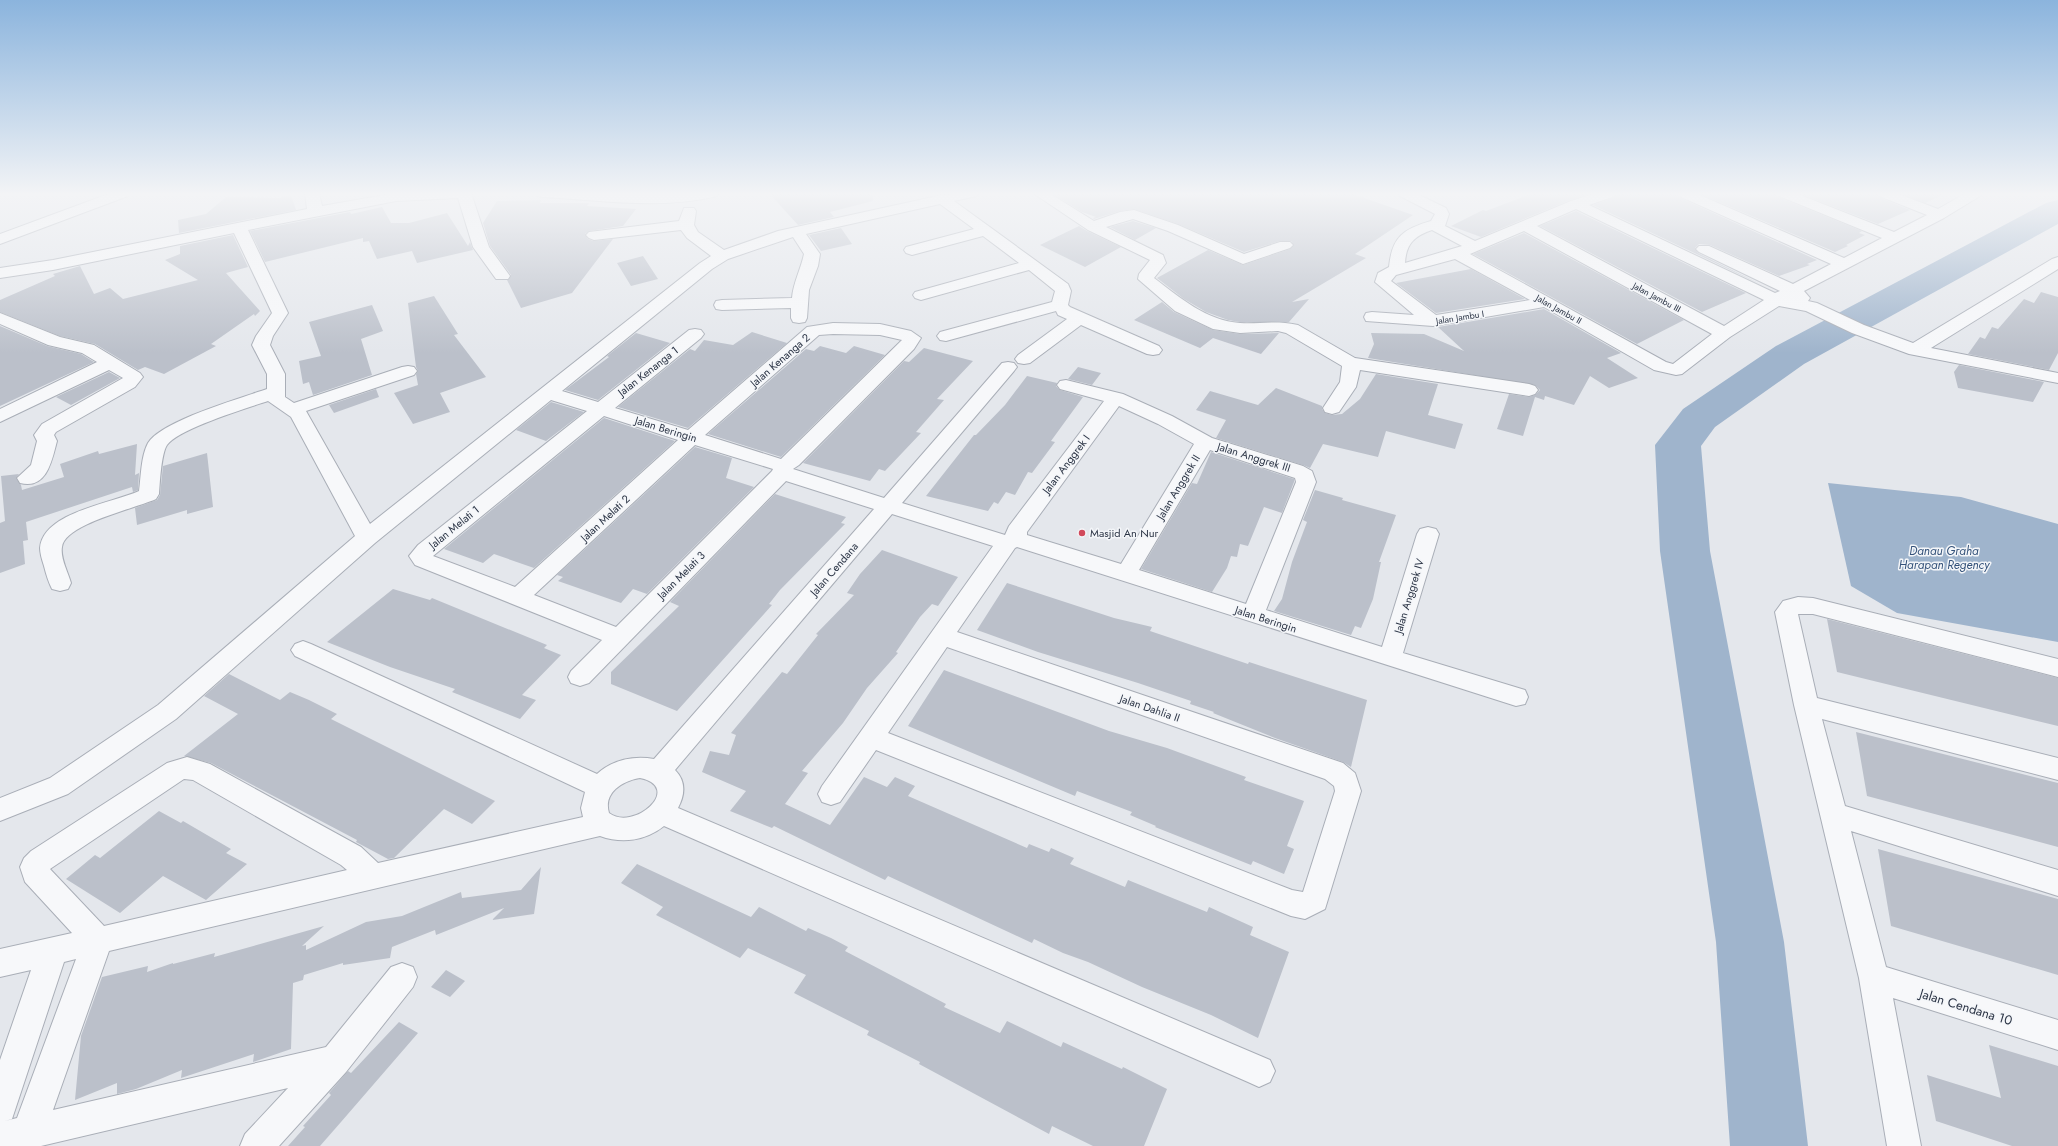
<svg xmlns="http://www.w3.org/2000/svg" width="2058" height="1146" font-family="Jost,sans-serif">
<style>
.water{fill:#9fb4cc}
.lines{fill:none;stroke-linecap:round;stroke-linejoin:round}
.river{fill:#9fb4cc;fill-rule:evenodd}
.building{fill:#bbc0ca}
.minor-casing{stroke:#a9aeb7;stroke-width:2}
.minor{fill:#f7f8fa;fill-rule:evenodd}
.poi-dot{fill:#d1495b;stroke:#f4f6f9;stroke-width:1.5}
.labels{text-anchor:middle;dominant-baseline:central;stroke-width:3;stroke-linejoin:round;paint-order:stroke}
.far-street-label{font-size:9px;fill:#2b3445;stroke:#f4f6f9}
.street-label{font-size:11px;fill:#2b3445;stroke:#f4f6f9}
.poi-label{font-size:11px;fill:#2b3445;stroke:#f4f6f9;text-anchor:start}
.water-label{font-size:12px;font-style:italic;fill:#34527a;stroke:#f4f6f9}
.near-street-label{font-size:13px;fill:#2b3445;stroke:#f4f6f9}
</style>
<rect width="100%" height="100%" fill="#e4e7ec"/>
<path class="water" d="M 1828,483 L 1961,497 L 2058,524 L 2058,642 L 1897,613 L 1851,586 Z"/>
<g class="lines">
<path class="river" d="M 2058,200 L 2058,224 L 1804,364 L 1715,427 L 1701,446 L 1710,551 L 1784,942 L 1808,1146 L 1730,1146 L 1716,942 L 1660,551 L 1655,445 L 1683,409 L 1776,346 L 2046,203 Z"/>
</g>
<path class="building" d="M 769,193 L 872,193 L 873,201 L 830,212 L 834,217 L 798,225 Z
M 1051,193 L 1350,193 L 1413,215 L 1355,254 L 1366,258 L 1292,302 L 1309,299 L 1289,322 L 1240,322 L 1228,320 L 1206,312 L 1184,299 L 1157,278 L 1208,250 L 1243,265 L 1290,249 L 1294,245 L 1291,241 L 1280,241 L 1244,252 L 1178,224 L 1134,209 L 1120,211 L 1094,219 L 1093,218 L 1096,217 L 1082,212 Z
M 1533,193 L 1593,193 L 1570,200 L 1481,237 L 1451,226 L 1483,210 L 1486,211 Z
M 1618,193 L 1676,193 L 1678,197 L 1817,260 L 1807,264 L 1810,265 L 1779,276 L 1710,245 L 1699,244 L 1695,248 L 1698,253 L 1762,285 L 1593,205 L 1615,197 Z
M 1698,193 L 1776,193 L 1778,197 L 1862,231 L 1859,233 L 1865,235 L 1846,245 L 1848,246 L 1835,252 Z
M 1798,193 L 1876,193 L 1878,197 L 1910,210 L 1878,224 Z
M 1899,193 L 1947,193 L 1925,203 Z
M 291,195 L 296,210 L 179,233 L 178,220 L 206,214 L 226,197 L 280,198 Z
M 541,200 L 540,203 L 589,203 L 587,206 L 636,209 L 623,226 L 589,231 L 585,234 L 588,239 L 593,241 L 613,239 L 572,293 L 521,308 L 507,280 L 511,275 L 490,246 L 483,223 L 497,201 Z
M 382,207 L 391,223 L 409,223 L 447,213 L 468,246 L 470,242 L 473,250 L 417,263 L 412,251 L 377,259 L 369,241 L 363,242 L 363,238 L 265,262 L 250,231 L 350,212 L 351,214 Z
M 1576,211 L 1746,293 L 1702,312 L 1540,226 Z
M 1133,221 L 1156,228 L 1135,240 L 1110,227 Z
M 1079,226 L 1087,231 L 1121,247 L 1085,267 L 1040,245 Z
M 841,228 L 852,244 L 821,251 L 809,235 Z
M 1524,233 L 1684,320 L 1637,344 L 1473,254 Z
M 233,235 L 248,267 L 226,273 L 260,311 L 255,316 L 254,314 L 211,344 L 216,346 L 164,374 L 145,367 L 138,370 L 95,344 L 60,336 L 0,312 L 0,300 L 55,276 L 53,274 L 80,266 L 94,294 L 110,288 L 123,299 L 198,280 L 165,260 L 180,254 L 180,246 Z
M 643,256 L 658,279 L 631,286 L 617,263 Z
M 1471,269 L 1525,299 L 1436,313 L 1396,283 Z
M 2041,292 L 2058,297 L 2058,353 L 2049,370 L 1968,354 L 1980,337 L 1985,339 L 1992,327 L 1998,329 L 2024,299 L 2034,303 Z
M 434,296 L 458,334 L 454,335 L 486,377 L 440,393 L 450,412 L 413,424 L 394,393 L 418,385 L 416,374 L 418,371 L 416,367 L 408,303 Z
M 1162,302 L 1174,312 L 1213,330 L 1240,334 L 1279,333 L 1261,354 L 1213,338 L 1200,348 L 1134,320 Z
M 372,305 L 383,331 L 361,339 L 372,375 L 313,395 L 309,382 L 303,384 L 299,361 L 321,356 L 309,322 Z
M 1544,309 L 1621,353 L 1607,358 L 1638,378 L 1609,388 L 1590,376 L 1574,405 L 1545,396 L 1544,400 L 1535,397 L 1523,436 L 1497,429 L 1509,394 L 1529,397 L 1535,395 L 1540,390 L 1535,385 L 1368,358 L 1374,344 L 1371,333 L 1424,334 L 1464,351 L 1438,327 Z
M 0,326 L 47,346 L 81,354 L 94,362 L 0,406 Z
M 752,332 L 787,343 L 688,428 L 618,407 L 690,349 L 695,351 L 704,340 L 733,345 Z
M 636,333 L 670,343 L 598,400 L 565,390 L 609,357 L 607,356 Z
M 820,346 L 846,353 L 854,346 L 885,355 L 781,457 L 708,434 L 806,349 L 814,351 Z
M 924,348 L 973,361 L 937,399 L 944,400 L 916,432 L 921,433 L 885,471 L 879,469 L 870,481 L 803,463 L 904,361 L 909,362 Z
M 1959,365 L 2044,382 L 2033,402 L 1958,388 L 1954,372 Z
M 1078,367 L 1101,373 L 1092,385 L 1068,379 Z
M 109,372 L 120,378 L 71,405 L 56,397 Z
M 1376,374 L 1438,384 L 1428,415 L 1463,424 L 1455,449 L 1386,431 L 1378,457 L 1323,444 L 1310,468 L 1303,465 L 1216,438 L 1226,420 L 1196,410 L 1210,391 L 1258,405 L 1276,388 L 1322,406 L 1322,409 L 1325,413 L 1332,415 L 1342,414 L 1360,399 Z
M 1027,376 L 1057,383 L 1056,386 L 1060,390 L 1083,397 L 1051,441 L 1055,442 L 1032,473 L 1028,472 L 1015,495 L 1006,492 L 998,504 L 994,502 L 988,511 L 926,496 L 974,435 L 976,435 L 1005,405 Z
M 376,389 L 379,397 L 334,413 L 329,405 Z
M 551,402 L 584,412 L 546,441 L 516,430 Z
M 604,418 L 675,441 L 534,568 L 494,554 L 483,563 L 444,549 Z
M 137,444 L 135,475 L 139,473 L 138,490 L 133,492 L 132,487 L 26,522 L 28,540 L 23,541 L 25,564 L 0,573 L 0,523 L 5,521 L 1,476 L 19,474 L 16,478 L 21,485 L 22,490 L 64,477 L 60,464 L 98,451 L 99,454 Z
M 695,447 L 732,458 L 726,478 L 754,487 L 647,594 L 633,589 L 621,603 L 558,581 L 563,577 L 557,575 Z
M 1211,452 L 1294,479 L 1294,482 L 1282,513 L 1264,507 L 1248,546 L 1240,544 L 1237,557 L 1231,556 L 1227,568 L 1212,592 L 1141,569 L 1192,483 L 1197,484 Z
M 207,453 L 213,507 L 187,514 L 187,510 L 137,525 L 135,508 L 157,500 L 160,495 L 163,466 Z
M 1315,490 L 1343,498 L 1342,500 L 1396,515 L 1379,562 L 1381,562 L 1373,599 L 1361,628 L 1355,626 L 1351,635 L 1274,611 L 1282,599 L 1292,562 L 1307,522 L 1303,520 Z
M 775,494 L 846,517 L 841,523 L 845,524 L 780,590 L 769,604 L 772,605 L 677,711 L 611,684 L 611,672 L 679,606 L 670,602 Z
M 882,550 L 958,577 L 938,606 L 932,604 L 920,617 L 896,652 L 898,653 L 867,688 L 843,723 L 802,771 L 808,773 L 785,804 L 830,825 L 864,777 L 887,787 L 895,777 L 915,786 L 908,796 L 1027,848 L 1029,844 L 1049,852 L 1051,848 L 1074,858 L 1070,864 L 1125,887 L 1128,880 L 1207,912 L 1209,907 L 1253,927 L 1250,935 L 1289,952 L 1258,1038 L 1211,1015 L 1142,987 L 1088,962 L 1063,953 L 1034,939 L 1032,943 L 888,876 L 885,880 L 774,826 L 772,828 L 730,811 L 746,791 L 702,772 L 710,751 L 729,755 L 736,735 L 731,733 L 782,672 L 787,674 L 818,635 L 816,634 L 854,595 L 847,593 L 860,574 Z
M 1007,583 L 1114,618 L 1152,627 L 1150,631 L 1248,664 L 1249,662 L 1367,700 L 1351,767 L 1343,762 L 1275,738 L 1213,713 L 1214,712 L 1190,704 L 1191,701 L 1138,683 L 1038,652 L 977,630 Z
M 393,589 L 430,600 L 432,598 L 547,645 L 544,648 L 561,655 L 522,695 L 536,700 L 520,719 L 452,692 L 455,689 L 390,667 L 327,642 Z
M 1827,619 L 2058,678 L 2058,726 L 1837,672 Z
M 944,670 L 1109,731 L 1167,748 L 1246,777 L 1244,780 L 1304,801 L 1287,846 L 1294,849 L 1284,874 L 1253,861 L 1251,865 L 1155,827 L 1156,826 L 1130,815 L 1132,812 L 1077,791 L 1075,796 L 908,726 Z
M 229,674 L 280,700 L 290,692 L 309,700 L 337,714 L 331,719 L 495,801 L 472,824 L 444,809 L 394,858 L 388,859 L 356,842 L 357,840 L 211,763 L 184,756 L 238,714 L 204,696 Z
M 1856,732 L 2058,783 L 2058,847 L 1867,796 Z
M 159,811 L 181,823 L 183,821 L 231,849 L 226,853 L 247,864 L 206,900 L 163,876 L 120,913 L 66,879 L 95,855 L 100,858 Z
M 1878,849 L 2058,899 L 2058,975 L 1891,926 Z
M 637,864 L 751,917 L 759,907 L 806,931 L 808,928 L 831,938 L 848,947 L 845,951 L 946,1004 L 944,1007 L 1000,1033 L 1007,1021 L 1061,1047 L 1063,1042 L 1122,1069 L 1123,1067 L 1167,1089 L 1144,1146 L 1093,1146 L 1052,1126 L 1049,1134 L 919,1064 L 920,1062 L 867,1035 L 869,1031 L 794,993 L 806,975 L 748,948 L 740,958 L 656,915 L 663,907 L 621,883 Z
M 541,867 L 534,914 L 492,920 L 504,908 L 436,935 L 435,930 L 392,947 L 390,958 L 343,965 L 343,963 L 304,975 L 303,980 L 293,983 L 291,1049 L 253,1062 L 254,1054 L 181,1078 L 182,1070 L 136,1089 L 117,1094 L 117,1083 L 75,1100 L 81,1036 L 102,977 L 148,966 L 147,972 L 173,963 L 173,964 L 215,953 L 214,957 L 324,926 L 302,946 L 306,945 L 306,950 L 366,922 L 402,916 L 461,892 L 462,898 L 521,890 Z
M 446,970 L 465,981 L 450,997 L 431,987 Z
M 399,1022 L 418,1033 L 341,1122 L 320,1146 L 288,1146 L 305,1127 L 303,1126 L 331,1095 L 329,1093 L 348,1071 L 351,1073 Z
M 1989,1045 L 2058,1066 L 2058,1146 L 2012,1146 L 1936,1121 L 1927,1075 L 2001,1098 Z"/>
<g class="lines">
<g class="minor-casing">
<path id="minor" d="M 111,193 L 130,193 L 128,196 L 0,244 L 0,234 Z
M 305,193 L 319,193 L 322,206 L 396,193 L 471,193 L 489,247 L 510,276 L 508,279 L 496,279 L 473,247 L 458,198 L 396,201 L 248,230 L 288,313 L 273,336 L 270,345 L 285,374 L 285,397 L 294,403 L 402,367 L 408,366 L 414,367 L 417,371 L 414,375 L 306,411 L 370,524 L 700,263 L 711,256 L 687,238 L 681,230 L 594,240 L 589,238 L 586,235 L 589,232 L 679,221 L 684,208 L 694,208 L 696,211 L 694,225 L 698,232 L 724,250 L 778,231 L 942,195 L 979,193 L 977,196 L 954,201 L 1068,284 L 1071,291 L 1068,305 L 1070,307 L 1159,346 L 1162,350 L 1159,354 L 1153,355 L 1147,354 L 1081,325 L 1030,363 L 1024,364 L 1018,363 L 1015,359 L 1018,355 L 1067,319 L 1058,315 L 1056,311 L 946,341 L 940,340 L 937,336 L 940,332 L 1052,302 L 1055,291 L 1029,270 L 921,300 L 915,298 L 913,295 L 915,292 L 1019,263 L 983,236 L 912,255 L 906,253 L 904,250 L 906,247 L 974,229 L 940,204 L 806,234 L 820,254 L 818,266 L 809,290 L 807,318 L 805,322 L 799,323 L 793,322 L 791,318 L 791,308 L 722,310 L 716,309 L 714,305 L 716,301 L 722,300 L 792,298 C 793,283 801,269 804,254 L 793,237 L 728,259 L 712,269 L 562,391 L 598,402 L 689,330 L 695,329 L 701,330 L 704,334 L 701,338 L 615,408 L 688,430 L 807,327 L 833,323 L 880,324 L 911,331 L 921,338 L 914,349 L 799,465 L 793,469 L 884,498 L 1002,363 L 1008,362 L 1014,363 L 1017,367 L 1014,371 L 902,503 L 1005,535 L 1009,526 L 1104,401 L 1060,389 L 1057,385 L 1060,381 L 1066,380 L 1123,394 L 1172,416 L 1212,438 L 1303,466 L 1312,471 L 1316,482 L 1266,610 L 1382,647 L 1417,534 L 1420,529 L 1428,527 L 1436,529 L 1439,534 L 1403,653 L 1525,690 L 1528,697 L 1525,704 L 1516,706 L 1017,547 L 1015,548 L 957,632 L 1343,763 L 1355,773 L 1361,791 L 1325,909 L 1305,919 L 1291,916 L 876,750 L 840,802 L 831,805 L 822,802 L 818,794 L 822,786 L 993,546 L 892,514 L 675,770 C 686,781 685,795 678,808 L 1270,1060 L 1275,1071 L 1270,1082 L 1259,1087 L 1248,1082 L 664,826 C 645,841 622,844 600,836 L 109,951 L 53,1110 L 326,1047 L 391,967 L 402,963 L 413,967 L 417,977 L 413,987 L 346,1072 L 279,1146 L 240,1146 L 245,1134 L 288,1088 L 41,1146 L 0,1146 L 0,1060 L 31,970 L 0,977 L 0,949 L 72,933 L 25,882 L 20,867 L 24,858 L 31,851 L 167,763 L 187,757 L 210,764 L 361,847 L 378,863 L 583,817 L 581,808 L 585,792 L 295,656 L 291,650 L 295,644 L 303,641 L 311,644 L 597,774 C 612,760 634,755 654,759 L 874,509 L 786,481 L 589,683 L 580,686 L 571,683 L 568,677 L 571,671 L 602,640 L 415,565 L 409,556 L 418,545 L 587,411 L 551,400 L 375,543 L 176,719 L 68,794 L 0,821 L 0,798 L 50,778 L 158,705 L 355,536 L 291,417 L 268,401 C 247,408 178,429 167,445 C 161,454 160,483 159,494 L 156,499 C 137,508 64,524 62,547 C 60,558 68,572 71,583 L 68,589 L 60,591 L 52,589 C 48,581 46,574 44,566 C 42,560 40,553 40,548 C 43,512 113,503 139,491 C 141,476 141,456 148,443 C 161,421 241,398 267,389 L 267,374 L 252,345 L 256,336 L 272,313 L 234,233 L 53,270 L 0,278 L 0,268 L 53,260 L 307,209 ZM 833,334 L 880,335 L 902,340 L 781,459 L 705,435 L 819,335 ZM 1119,406 L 1158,424 L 1194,444 L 1121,564 L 1027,535 L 1027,532 ZM 604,416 L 678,440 L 515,587 L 433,556 ZM 695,445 L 773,469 L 772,471 L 616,627 L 534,595 ZM 1210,450 L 1295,478 L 1296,482 L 1246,604 L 1139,570 ZM 947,647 L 1325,779 L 1334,786 L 1335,791 L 1303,892 L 1292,890 L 888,733 ZM 640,778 C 684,787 634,832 609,813 C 603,793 622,781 640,778 ZM 184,779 L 193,780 L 341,865 L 347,870 L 104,926 L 50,869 ZM 76,959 L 17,1118 L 5,1121 L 12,1119 L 16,1107 L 64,962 Z
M 536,193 L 719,193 L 717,196 C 660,210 600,200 543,197 L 538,196 Z
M 1033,193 L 1049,193 L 1094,221 L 1120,212 L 1134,210 L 1178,225 L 1244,254 L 1280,242 L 1290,242 L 1293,245 L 1290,248 L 1243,264 L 1168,231 L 1133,219 L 1106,227 L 1163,255 L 1166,263 L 1154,278 C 1179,297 1207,321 1240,323 C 1262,324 1275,320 1298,325 L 1355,358 L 1529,384 L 1535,386 L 1538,390 L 1535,394 L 1529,396 L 1360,370 L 1356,387 L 1339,412 L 1332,414 L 1325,412 L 1323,408 L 1340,382 L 1342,366 L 1286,333 L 1278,331 L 1240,333 L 1213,329 L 1175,311 L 1138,279 L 1139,274 L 1150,260 L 1088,230 Z
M 1398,193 L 1415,193 L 1446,208 L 1449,214 L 1445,226 L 1475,241 L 1571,201 L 1597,193 L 1617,193 L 1615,196 L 1589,205 L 1775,293 L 1780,291 L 1699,252 L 1696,249 L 1699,246 L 1709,246 L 1793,284 L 1831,264 L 1679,196 L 1677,193 L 1695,193 L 1844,258 L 1882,238 L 1779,196 L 1777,193 L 1795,193 L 1894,232 L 1927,215 L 1879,196 L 1877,193 L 1896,193 L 1938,209 L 1966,193 L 1982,193 L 1980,196 L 1944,218 L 1804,291 L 1810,298 L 1808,301 L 1817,303 L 1864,325 L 1913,343 L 2052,259 L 2058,257 L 2058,269 L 1931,348 L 2058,373 L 2058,383 L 1909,354 L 1852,333 L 1806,311 L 1779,306 L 1730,337 L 1682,374 L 1676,375 L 1654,370 L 1544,307 L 1433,326 L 1366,321 L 1364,317 L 1366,313 L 1372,312 L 1414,315 L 1375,282 L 1378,273 L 1389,267 C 1392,237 1403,229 1431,221 L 1435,214 L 1400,196 ZM 1576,209 L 1764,300 L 1724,326 L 1537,226 ZM 1432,230 L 1462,246 L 1405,263 C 1406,244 1414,236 1432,230 ZM 1524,231 L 1712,334 L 1673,364 L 1666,362 L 1470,254 ZM 1455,259 L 1530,300 L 1436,315 L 1391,281 L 1396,275 Z
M 0,313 L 60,337 L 94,345 L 140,373 L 143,377 L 135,387 L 56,432 L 54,435 L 57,441 C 52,460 47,490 20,483 L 17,478 L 31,465 L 37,441 L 34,435 L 42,424 L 123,378 L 109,370 L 0,422 L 0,409 L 97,362 L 82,353 L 48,345 L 0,324 Z
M 1798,597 L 1813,598 L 2058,659 L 2058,677 L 1813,614 L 1798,614 L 1817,698 L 2058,758 L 2058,780 L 1822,719 L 1845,806 L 2058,870 L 2058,896 L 1851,831 L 1886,967 L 2058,1020 L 2058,1050 L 1893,998 L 1921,1146 L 1887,1146 L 1859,978 L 1794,705 L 1775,612 L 1783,601 Z"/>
</g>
<use href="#minor" class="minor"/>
</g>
<linearGradient id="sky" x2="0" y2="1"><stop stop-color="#8bb4dd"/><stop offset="0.55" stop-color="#f3f4f6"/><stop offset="1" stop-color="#f3f4f6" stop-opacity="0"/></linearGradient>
<rect width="2058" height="353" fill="url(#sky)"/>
<circle class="poi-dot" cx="1082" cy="533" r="4"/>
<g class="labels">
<g class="far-street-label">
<text transform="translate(1657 297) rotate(28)">Jalan Jambu III</text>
<text transform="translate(1559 309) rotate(29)">Jalan Jambu II</text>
<text transform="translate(1460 317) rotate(-9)">Jalan Jambu I</text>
</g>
<g class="street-label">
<text transform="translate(780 360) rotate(-41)">Jalan Kenanga 2</text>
<text transform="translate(648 371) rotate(-38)">Jalan Kenanga 1</text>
<text transform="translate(666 429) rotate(17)">Jalan Beringin</text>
<text transform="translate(1254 457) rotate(17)">Jalan Anggrek III</text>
<text transform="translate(1066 464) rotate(-53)">Jalan Anggrek I</text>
<text transform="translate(1178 487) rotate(-59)">Jalan Anggrek II</text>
<text transform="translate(605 518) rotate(-43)">Jalan Melati 2</text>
<text transform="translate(454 527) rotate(-39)">Jalan Melati 1</text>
<text transform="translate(834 569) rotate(-49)">Jalan Cendana</text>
<text transform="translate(681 575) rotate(-45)">Jalan Melati 3</text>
<text transform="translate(1409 596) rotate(-73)">Jalan Anggrek IV</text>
<text transform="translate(1266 619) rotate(18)">Jalan Beringin</text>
<text transform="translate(1150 708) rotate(19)">Jalan Dahlia II</text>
</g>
<g class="poi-label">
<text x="1090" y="533">Masjid An Nur</text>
</g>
<g class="water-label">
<text x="1944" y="551">Danau Graha<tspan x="1944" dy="14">Harapan Regency</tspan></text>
</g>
<g class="near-street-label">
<text transform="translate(1966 1007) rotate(17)">Jalan Cendana 10</text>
</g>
</g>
</svg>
